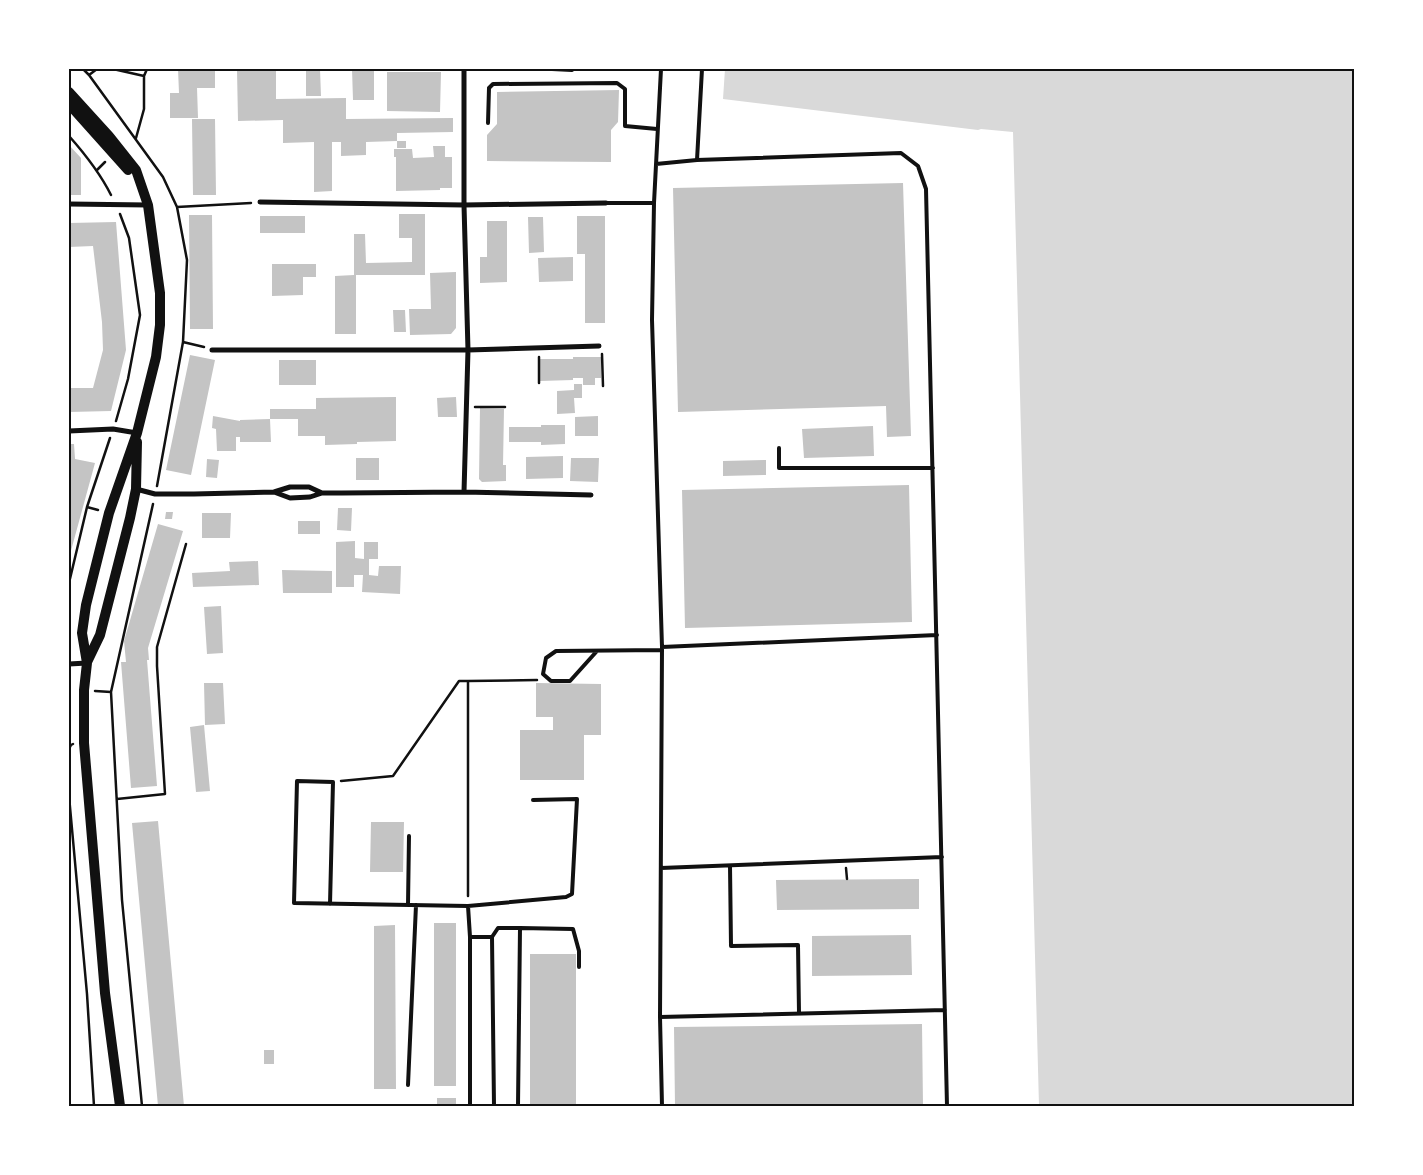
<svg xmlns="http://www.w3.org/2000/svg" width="1423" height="1175" font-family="'Nunito Sans',sans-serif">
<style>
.water{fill:#d9d9d9}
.building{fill:#c4c4c4}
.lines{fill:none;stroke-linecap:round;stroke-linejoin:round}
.path{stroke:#111;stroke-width:2.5}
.service{stroke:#111;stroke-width:4}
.minor{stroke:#111;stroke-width:5}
.secondary{stroke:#111;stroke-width:10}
.neatline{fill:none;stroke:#111;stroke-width:2}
</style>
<rect width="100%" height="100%" fill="#fff"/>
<path class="water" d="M 725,69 L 1354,69 L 1354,1106 L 1039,1106 L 1013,132 L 981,129 L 978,130 L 723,99 Z"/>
<path class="building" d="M 178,69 L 215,69 L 215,88 L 197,88 L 198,118 L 170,118 L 170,93 L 179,93 Z
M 276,69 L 276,99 L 346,98 L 346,119 L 453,118 L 453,132 L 397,133 L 397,141 L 366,142 L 366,155 L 341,156 L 341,142 L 332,142 L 332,191 L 314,192 L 314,142 L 283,143 L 283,120 L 238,121 L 237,70 Z
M 306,69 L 320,69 L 321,96 L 306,96 Z
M 352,69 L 374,69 L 374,100 L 353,100 Z
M 387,72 L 441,72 L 440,112 L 387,111 Z
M 619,90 L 618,122 L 611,130 L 611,162 L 487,161 L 487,135 L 497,124 L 497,92 Z
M 192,119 L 215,119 L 216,195 L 193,195 Z
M 397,141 L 406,141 L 406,148 L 397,148 Z
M 69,145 L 81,158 L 81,195 L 69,195 Z
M 433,146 L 445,146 L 445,157 L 452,157 L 452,188 L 440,188 L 440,190 L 396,191 L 396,157 L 394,157 L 394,149 L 412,149 L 413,158 L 434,157 Z
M 903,183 L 911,436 L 887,437 L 886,406 L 678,412 L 673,188 Z
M 399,214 L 425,214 L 425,275 L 356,275 L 356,334 L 335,334 L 335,276 L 354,275 L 354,234 L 365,234 L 366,263 L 412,262 L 412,238 L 399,238 Z
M 189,215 L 212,215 L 213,329 L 190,329 Z
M 260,216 L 305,216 L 305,233 L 260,233 Z
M 577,216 L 605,216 L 605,323 L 585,323 L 585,254 L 577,254 Z
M 528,217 L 543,217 L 544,252 L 529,253 Z
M 487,221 L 507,221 L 507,282 L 480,283 L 480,257 L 487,257 Z
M 116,222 L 126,350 L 111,411 L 69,412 L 69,388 L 93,388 L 103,350 L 102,322 L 93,246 L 69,247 L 69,223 Z
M 573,257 L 573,281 L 539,282 L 538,258 Z
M 272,264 L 316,264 L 316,277 L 303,277 L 303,295 L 272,296 Z
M 456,272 L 456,328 L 451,334 L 410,335 L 409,309 L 431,309 L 430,273 Z
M 69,276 L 71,276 L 71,289 L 69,289 Z
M 393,310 L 405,310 L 406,332 L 394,332 Z
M 190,355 L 215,360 L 191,475 L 166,470 Z
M 573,357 L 601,357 L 601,378 L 595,378 L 595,385 L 583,385 L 583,378 L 573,378 L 573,380 L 540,381 L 540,359 L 573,359 Z
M 279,360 L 316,360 L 316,385 L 279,385 Z
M 574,384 L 582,384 L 582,398 L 574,398 L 575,413 L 557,414 L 557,391 L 574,390 Z
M 396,397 L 396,441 L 357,442 L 357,444 L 325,445 L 325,436 L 298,436 L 298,419 L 270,419 L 270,409 L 316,409 L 316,398 Z
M 456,397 L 457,417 L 438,417 L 437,398 Z
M 480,408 L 504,409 L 503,465 L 506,465 L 506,481 L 482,482 L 479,479 Z
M 213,416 L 240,421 L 240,420 L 270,419 L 271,442 L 240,442 L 240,437 L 236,437 L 236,451 L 217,451 L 216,429 L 212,428 Z
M 598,416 L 598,436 L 575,436 L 575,417 Z
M 541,425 L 565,425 L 565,444 L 541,445 L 541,442 L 509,442 L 509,427 L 541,427 Z
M 873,426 L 874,456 L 804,458 L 802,429 Z
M 69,444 L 74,444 L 75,459 L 95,463 L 69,558 Z
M 563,456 L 563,478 L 526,479 L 526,457 Z
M 356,458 L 379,458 L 379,480 L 356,480 Z
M 571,458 L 599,458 L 598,482 L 570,481 Z
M 207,459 L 219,460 L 217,478 L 206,477 Z
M 766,460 L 766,475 L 723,476 L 723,461 Z
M 909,485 L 912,622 L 685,628 L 682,490 Z
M 338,508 L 352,508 L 351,531 L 337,530 Z
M 166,512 L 173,512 L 172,519 L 165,519 Z
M 202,513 L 231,513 L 230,538 L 202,538 Z
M 298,521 L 320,521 L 320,534 L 298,534 Z
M 158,524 L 183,531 L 148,648 L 149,660 L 147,660 L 157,786 L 131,788 L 121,662 L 126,662 L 124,641 Z
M 355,541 L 355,558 L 364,559 L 364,542 L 378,542 L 378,559 L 369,559 L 369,575 L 378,576 L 379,566 L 401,566 L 400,594 L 362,592 L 363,575 L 354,575 L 354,587 L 336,587 L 336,542 Z
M 258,561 L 259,585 L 193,587 L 192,573 L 230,571 L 229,562 Z
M 282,570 L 332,571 L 332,593 L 283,593 Z
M 221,606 L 223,653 L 207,654 L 204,607 Z
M 204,683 L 223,683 L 225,724 L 205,725 Z
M 536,683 L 601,684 L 601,735 L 584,735 L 584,780 L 520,780 L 520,730 L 553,730 L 553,717 L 536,717 Z
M 204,725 L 210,791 L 196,792 L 190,727 Z
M 158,821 L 168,931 L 184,1106 L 158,1106 L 132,823 Z
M 371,822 L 404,822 L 403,872 L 370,872 Z
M 919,879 L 919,909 L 777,910 L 776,880 Z
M 434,923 L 456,923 L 456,1086 L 434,1086 Z
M 395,925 L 396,1089 L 374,1089 L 374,926 Z
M 911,935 L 912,975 L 812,976 L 812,936 Z
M 530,954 L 576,954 L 576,1106 L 530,1106 Z
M 922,1024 L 923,1106 L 675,1106 L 674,1027 Z
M 264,1050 L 274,1050 L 274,1064 L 264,1064 Z
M 437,1098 L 456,1098 L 456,1106 L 437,1106 Z"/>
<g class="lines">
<path class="path" d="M 83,69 L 89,75 L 163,177 L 177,207 L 187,260 L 183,342 L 157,486
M 113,69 L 144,76 L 147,69
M 89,75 L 97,69
M 69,136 C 85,154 100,173 111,195
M 136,138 L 144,109 L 144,76
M 97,170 L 105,162
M 177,207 L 251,203
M 183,342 L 204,347
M 602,354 L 603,386
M 539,383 L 539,357
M 475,407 L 505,407
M 116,421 L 128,379 L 140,315 L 129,238 L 120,214
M 87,507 L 98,510
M 69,583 L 87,507 L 110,438
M 95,691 L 111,692
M 69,749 L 71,745 L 73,744
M 341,781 L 393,776 L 459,681 L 468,681
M 69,796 L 87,994 L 94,1106
M 117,799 L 165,794 L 157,666 L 157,647 L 186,544
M 846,868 L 847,879
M 468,896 L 468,681 L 537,680
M 142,1106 L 122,900 L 111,692 L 153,504"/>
<path class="service" d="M 552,69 L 572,70
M 661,69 L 654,203 L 652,320 L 662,647 L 660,1017 L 662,1106
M 488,123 L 489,88 L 493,84 L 617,83 L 625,89 L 625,126 L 657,129
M 697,160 L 702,69
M 656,164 L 697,160 L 901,153 L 918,166 L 926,189 L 947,1106
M 606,203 L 654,203
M 779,448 L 779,468 L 933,468
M 662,647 L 937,635
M 597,651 L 570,681 L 551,681 L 543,674 L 546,658 L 556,651 L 662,650
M 730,866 L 731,946 L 798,945 L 799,1013
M 661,868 L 942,857
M 330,904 L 333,782 L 297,781 L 294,903 L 468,906
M 408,905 L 409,836
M 470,937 L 492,937 L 498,928 L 520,928
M 492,937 L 494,1106
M 660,1017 L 945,1010
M 408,1085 L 416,905
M 470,1106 L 470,937 L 468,906 L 566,897 L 572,894 L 577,799 L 533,800
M 518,1106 L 520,928 L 573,929 L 579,951 L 579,967"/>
<path class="minor" d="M 464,69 L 464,205 L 468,350 L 464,492
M 260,202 L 464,205 L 606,203
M 69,204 L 148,205
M 212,350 L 468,350 L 599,346
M 69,431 L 113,429 L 137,433
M 136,489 L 155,494 L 194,494 L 274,492 L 290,487 L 309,487 L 322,493
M 274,492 L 290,498 L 310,497 L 322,493 L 342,493 L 464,492 L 591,495
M 69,664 L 87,663"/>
<path class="secondary" d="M 69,92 L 109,136 L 136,170 L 148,205 L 160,293 L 160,325 L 156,357 L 137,433 L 109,513 L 86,605 L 82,633 L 87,663 L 84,690 L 84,743 L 105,993 L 120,1106
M 69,104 L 128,170
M 87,662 L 100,635 L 130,518 L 136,489 L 137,442"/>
</g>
<rect width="1423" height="1175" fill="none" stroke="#ffffff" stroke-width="140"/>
<rect x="70" y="70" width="1283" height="1035" class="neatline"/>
</svg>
